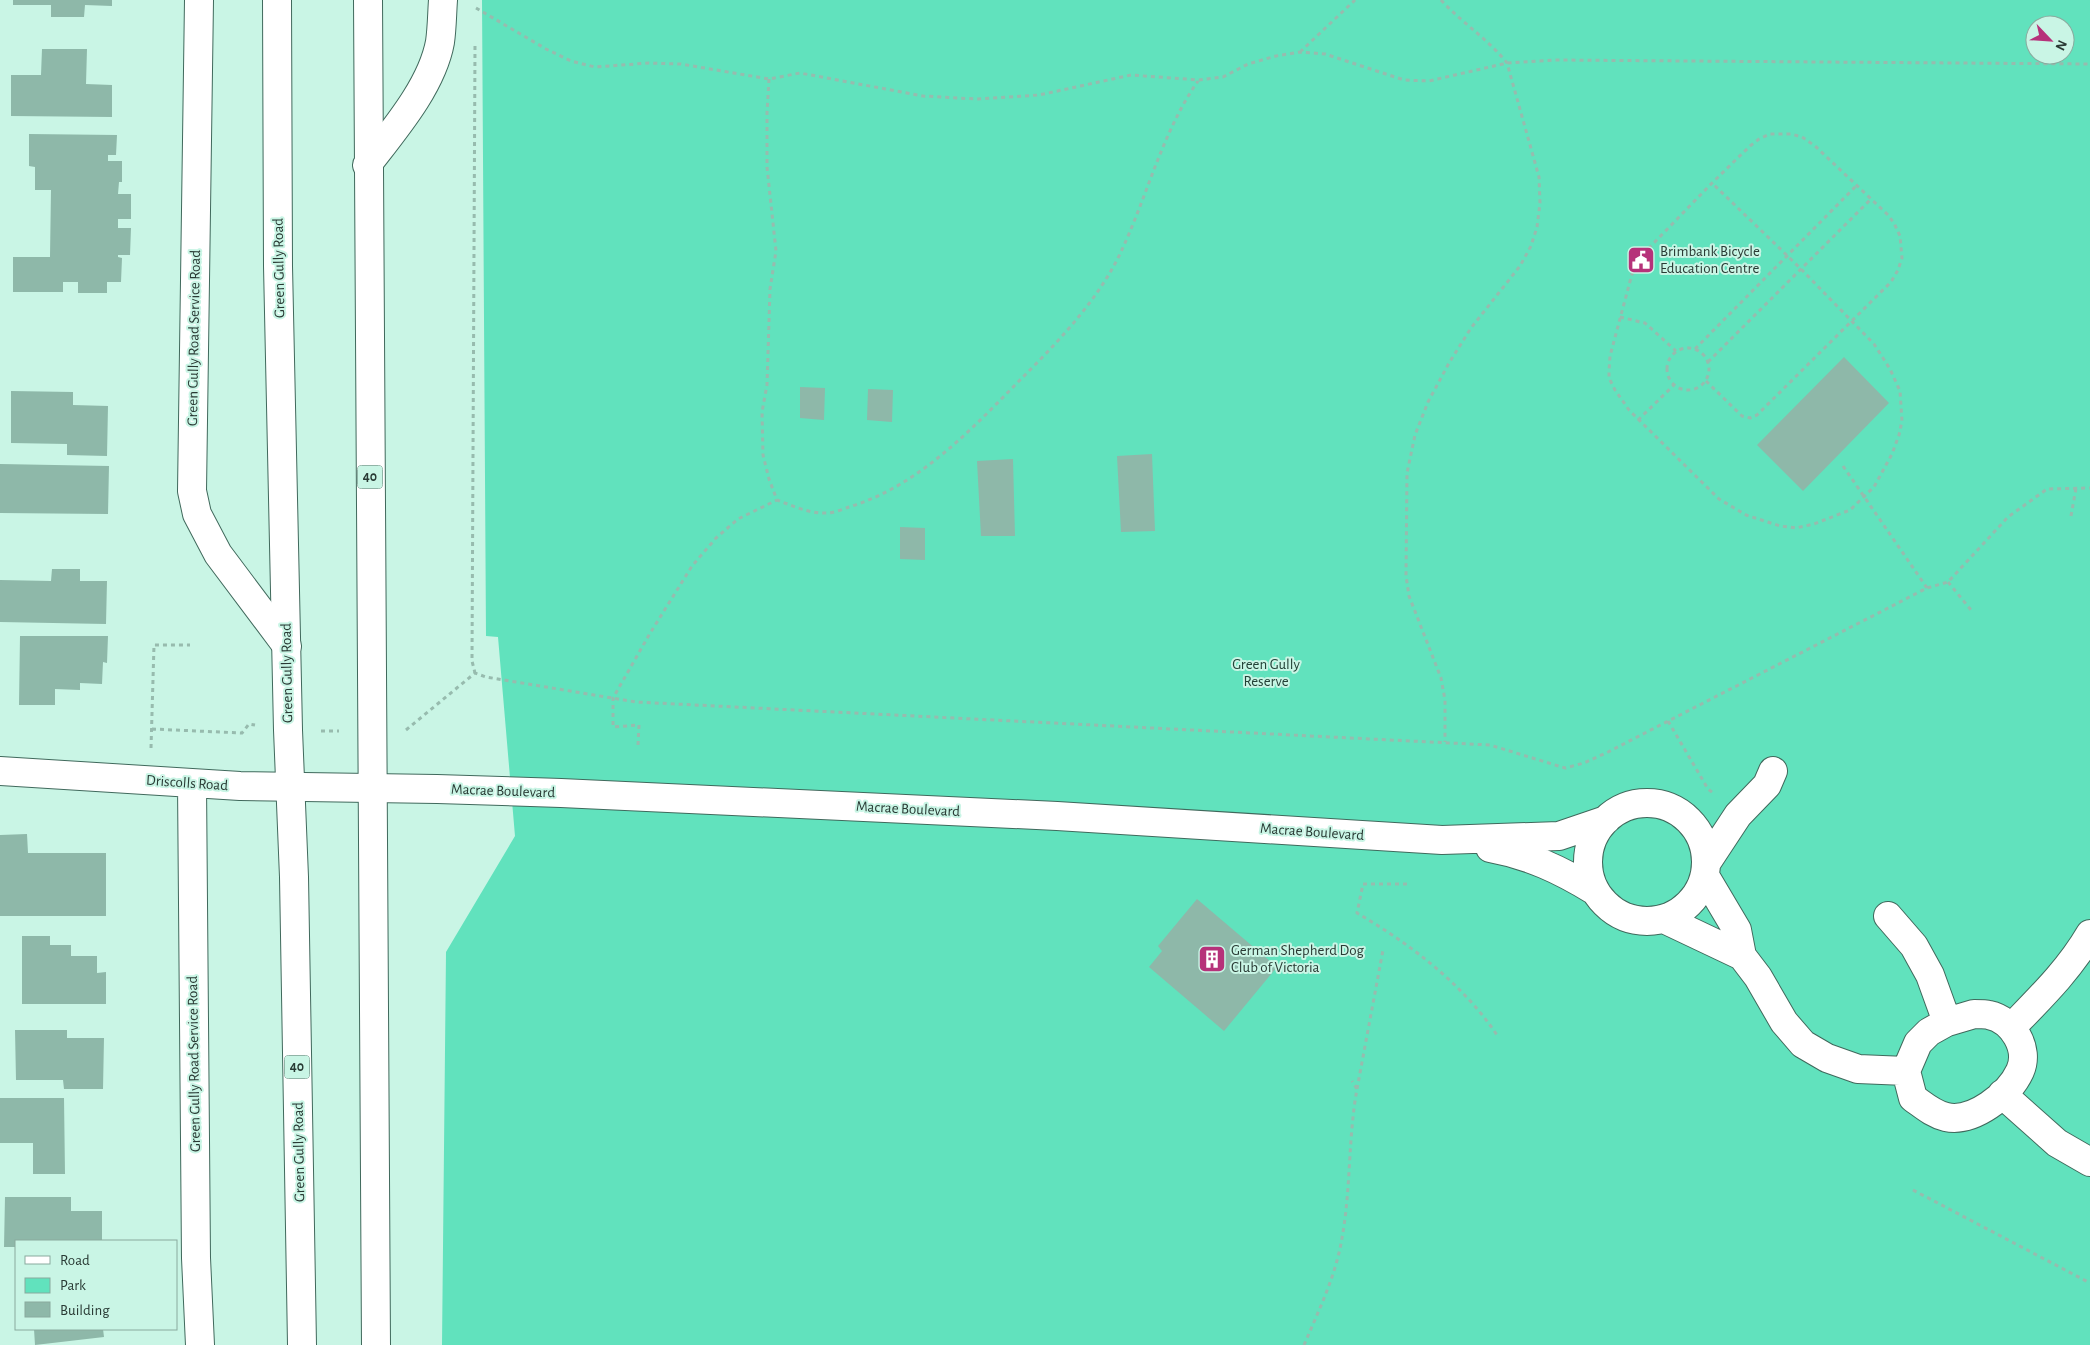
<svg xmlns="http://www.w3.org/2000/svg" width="2090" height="1345" font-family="'Alegreya Sans',sans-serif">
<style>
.green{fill:#61e2bd;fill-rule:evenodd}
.building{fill:#8eb8a9}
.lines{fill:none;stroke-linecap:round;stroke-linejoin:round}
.minor-casing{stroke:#40695c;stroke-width:30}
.major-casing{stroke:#40695c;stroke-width:30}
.path{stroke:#97bbae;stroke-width:3;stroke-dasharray:4 4;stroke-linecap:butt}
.minor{stroke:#fff;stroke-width:28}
.major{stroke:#fff;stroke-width:28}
.labels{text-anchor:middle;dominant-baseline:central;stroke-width:4;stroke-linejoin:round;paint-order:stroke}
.shield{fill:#c9f5e5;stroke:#597269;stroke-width:1}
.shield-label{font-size:14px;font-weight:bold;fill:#293a34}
.poi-label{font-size:15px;fill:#293a34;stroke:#c9f5e5;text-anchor:start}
.street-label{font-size:15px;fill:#293a34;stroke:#c9f5e5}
.park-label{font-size:15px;fill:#234137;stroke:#c9f5e5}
</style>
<rect width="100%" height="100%" fill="#c9f5e5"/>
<path class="green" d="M 482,0 L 2090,0 L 2090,1345 L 442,1345 L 446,952 L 515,836 L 498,637 L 486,636 ZM 2035,25 L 2065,25 L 2065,55 L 2035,55 Z"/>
<path class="building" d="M 13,0 L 112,0 L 112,6 L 85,5 L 84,17 L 51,17 L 51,5 L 13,5 Z
M 42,49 L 87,49 L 86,84 L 112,85 L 112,117 L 11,116 L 11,75 L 41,75 Z
M 29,134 L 117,135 L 116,155 L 108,155 L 108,161 L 122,161 L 122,182 L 119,182 L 118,194 L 131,194 L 131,219 L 118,219 L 118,228 L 131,228 L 130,255 L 118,255 L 118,257 L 122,258 L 121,282 L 107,282 L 107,293 L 78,293 L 78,282 L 63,282 L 63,292 L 13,292 L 13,257 L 50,257 L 51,190 L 35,190 L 35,167 L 29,166 Z
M 1844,357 L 1889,403 L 1803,491 L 1757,445 Z
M 800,387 L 825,388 L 824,420 L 800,418 Z
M 868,389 L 893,390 L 892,422 L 867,420 Z
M 11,391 L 73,392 L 73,405 L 108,406 L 107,456 L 67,455 L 67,444 L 11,443 Z
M 1152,454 L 1155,531 L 1121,532 L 1117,456 Z
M 1013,459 L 1015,536 L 981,536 L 977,461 Z
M 0,464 L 109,466 L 108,514 L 0,513 Z
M 900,527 L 925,528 L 925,560 L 900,559 Z
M 52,569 L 80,569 L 80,581 L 107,581 L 106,624 L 0,622 L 0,580 L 51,581 Z
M 20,636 L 108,636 L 107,663 L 103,662 L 102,684 L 80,683 L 80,690 L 55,689 L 55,705 L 19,705 Z
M 27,834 L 28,853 L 106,853 L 106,916 L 0,916 L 0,835 Z
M 1197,899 L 1277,967 L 1224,1031 L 1149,967 L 1162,951 L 1158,946 Z
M 22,936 L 50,936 L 50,945 L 71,945 L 71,956 L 97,956 L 97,973 L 106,972 L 106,1004 L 22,1004 Z
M 15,1030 L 67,1030 L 67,1038 L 104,1038 L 103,1089 L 64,1089 L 63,1080 L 16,1080 Z
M 0,1098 L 64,1098 L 65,1174 L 33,1174 L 33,1143 L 0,1143 Z
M 5,1197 L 71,1197 L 71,1211 L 102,1211 L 102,1241 L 16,1241 L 16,1247 L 4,1247 Z
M 34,1329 L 103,1329 L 104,1337 L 35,1345 Z"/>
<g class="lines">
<g class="minor-casing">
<path id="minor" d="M 199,0 L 192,491 L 197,514 L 218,554 L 287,646
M 367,165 C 394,130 432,86 440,42 C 442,28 442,14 443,0
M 0,771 L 240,786 L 437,789 L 561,793 L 1057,816 L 1442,840 L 1559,836 L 1606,820
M 192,784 L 196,1258 L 200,1345
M1588 862a59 59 0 1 1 118 0a59 59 0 1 1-118 0Z
M 1490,848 C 1529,855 1561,870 1595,891
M 1707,862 L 1738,815 L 1767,785 L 1773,771
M 1705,876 L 1737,930 L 1742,956 L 1758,977 L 1784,1022 L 1803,1044 L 1827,1058 L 1858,1069 L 1906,1071
M 1888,916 L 1914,946 L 1930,975 L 1947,1022
M 1664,919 L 1742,956
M 1974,1014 C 1979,1014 1985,1014 1989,1015 C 2013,1020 2030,1049 2020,1071 C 2009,1095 1973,1123 1946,1117 C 1933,1114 1923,1105 1913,1098 L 1906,1071 L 1918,1043 L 1929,1032 L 1947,1022 Z
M 2012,1027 C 2040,998 2069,970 2090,934
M 2002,1094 L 2057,1143 L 2090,1162"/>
</g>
<g class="major-casing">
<path id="major" d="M 277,0 L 278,266 L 288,730 L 294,877 L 302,1345
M 368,0 L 376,1345"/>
</g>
<path class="path" d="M 1441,0 C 1462,23 1488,39 1507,63 L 1539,177 L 1540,203 L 1537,227 L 1531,246 L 1520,266 L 1471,328 L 1449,363 L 1428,402 L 1415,435 L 1407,473 L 1406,576 L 1409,596 L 1441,678 L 1445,700 L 1445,742
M 476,8 L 546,49 L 571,61 L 595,67 L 649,63 L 681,64 L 769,79 L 800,73 L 923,96 L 976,99 L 1039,95 L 1131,75 L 1199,80 L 1223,77 L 1248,64 L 1276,56 L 1300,52 L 1325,54 L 1404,80 L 1429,81 L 1507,63 L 1555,60 L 2090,64
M 475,46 L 472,661 L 475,673
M 1300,52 L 1355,0
M 769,79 L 767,113 L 767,167 L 776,251 L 770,289 L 767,385 L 762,412 L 763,455 L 769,479 L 777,500 C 793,506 810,514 828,513 C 834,513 843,509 849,507 C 918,486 969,432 1018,382 C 1055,345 1095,304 1119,256 C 1147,198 1161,134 1198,81
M 1620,317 L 1645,323 L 1676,351
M1667 369a21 21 0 1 1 42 0a21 21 0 1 1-42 0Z
M 1695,349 L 1857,185
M 1708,362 L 1871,199
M 1706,381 L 1742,416 L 1750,418 L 1757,415 L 1891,282 L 1898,270 L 1902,258 L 1900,236 L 1894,223 L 1887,214 L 1815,146 L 1802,137 L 1791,134 L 1770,134 L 1759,139 L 1750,146 L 1712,183 L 1648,249 L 1632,274 L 1610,356 L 1609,371 L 1609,378 L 1615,390 L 1629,410 L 1719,499 L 1746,515 L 1780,526 L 1796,528 L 1814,524 L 1850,510 L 1874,487 L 1892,454 L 1899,435 L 1902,421 L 1900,391 L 1890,369 L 1874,344 L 1800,268 L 1712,183
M 1638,420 L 1674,385
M 1843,466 L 1927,588
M 2071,516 L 2076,488
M 1948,582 L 1971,610
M 1668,721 L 1708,789 L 1713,793
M 152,729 L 242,733 L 249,724 L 255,725
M 406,730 L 475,673 L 486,677 L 636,702 L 1490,745 L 1565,768 L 1584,763 L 1608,752 L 1927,588 L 1948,582 L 2008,517 L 2047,489 L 2090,488
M 321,731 L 339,731
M 638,745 L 639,725 L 613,727 L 613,698 L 649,635 L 692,566 L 716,538 L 738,519 L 777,500
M 151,748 L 154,645 L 190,645
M 1407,884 L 1363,884 L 1357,913 C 1410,944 1462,983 1497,1035
M 1357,1089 L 1383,950
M 1913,1190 L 2090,1283
M 1304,1345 C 1319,1310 1336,1275 1342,1238 C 1351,1189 1348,1138 1357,1089 L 1352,1081"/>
<use href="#minor" class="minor"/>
<use href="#major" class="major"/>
</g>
<defs>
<g id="civic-square" transform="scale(1.4375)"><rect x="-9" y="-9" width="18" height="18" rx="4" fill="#b6327a" stroke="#c9f5e5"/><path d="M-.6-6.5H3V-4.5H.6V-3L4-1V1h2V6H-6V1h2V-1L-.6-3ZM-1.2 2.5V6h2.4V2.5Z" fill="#fff"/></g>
<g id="building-square" transform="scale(1.4375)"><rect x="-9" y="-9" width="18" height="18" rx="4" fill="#b6327a" stroke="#c9f5e5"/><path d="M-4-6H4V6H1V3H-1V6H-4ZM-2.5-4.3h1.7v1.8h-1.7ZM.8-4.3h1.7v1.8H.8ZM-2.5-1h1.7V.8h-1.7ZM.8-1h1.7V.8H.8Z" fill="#fff"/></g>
</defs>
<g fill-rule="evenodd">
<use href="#civic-square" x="1641" y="260"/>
<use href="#building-square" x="1212" y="959"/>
</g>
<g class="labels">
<g class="shield">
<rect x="357.5" y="465.5" width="25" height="23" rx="4"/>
<rect x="284.5" y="1055.5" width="25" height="23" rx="4"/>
</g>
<g class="shield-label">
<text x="370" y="477">40</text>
<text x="297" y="1067">40</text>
</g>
<g class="poi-label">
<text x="1660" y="251">Brimbank Bicycle<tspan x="1660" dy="17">Education Centre</tspan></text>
<text x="1231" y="950">German Shepherd Dog<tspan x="1231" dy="17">Club of Victoria</tspan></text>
</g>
<g class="street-label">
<text transform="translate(279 268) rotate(-91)">Green Gully Road</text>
<text transform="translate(194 338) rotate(-89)">Green Gully Road Service Road</text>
<text transform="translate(287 673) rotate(-91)">Green Gully Road</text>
<text transform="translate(187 783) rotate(4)">Driscolls Road</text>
<text transform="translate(503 791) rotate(2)">Macrae Boulevard</text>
<text transform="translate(908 809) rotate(3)">Macrae Boulevard</text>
<text transform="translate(1312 832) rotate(4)">Macrae Boulevard</text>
<text transform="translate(194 1064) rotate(-91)">Green Gully Road Service Road</text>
<text transform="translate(299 1152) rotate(-91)">Green Gully Road</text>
</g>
<g class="park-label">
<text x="1266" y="664">Green Gully<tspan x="1266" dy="17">Reserve</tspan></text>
</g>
</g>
<rect x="15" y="1240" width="162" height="90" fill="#c9f5e5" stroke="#89aa9e"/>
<rect x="25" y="1256" width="25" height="8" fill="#ffffff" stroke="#89aa9e"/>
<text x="60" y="1265" font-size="15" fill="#293a34">Road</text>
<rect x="25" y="1278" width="25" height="15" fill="#61e2bd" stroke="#89aa9e"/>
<text x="60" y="1290" font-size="15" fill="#293a34">Park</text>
<rect x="25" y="1302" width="25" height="15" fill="#8eb8a9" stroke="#89aa9e"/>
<text x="60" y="1315" font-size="15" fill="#293a34">Building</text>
<g transform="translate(2050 40) rotate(115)"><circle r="24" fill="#c9f5e5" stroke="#89aa9e"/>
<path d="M0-4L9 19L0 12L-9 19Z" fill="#b6327a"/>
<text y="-8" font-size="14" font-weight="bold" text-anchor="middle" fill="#293a34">N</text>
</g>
</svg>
